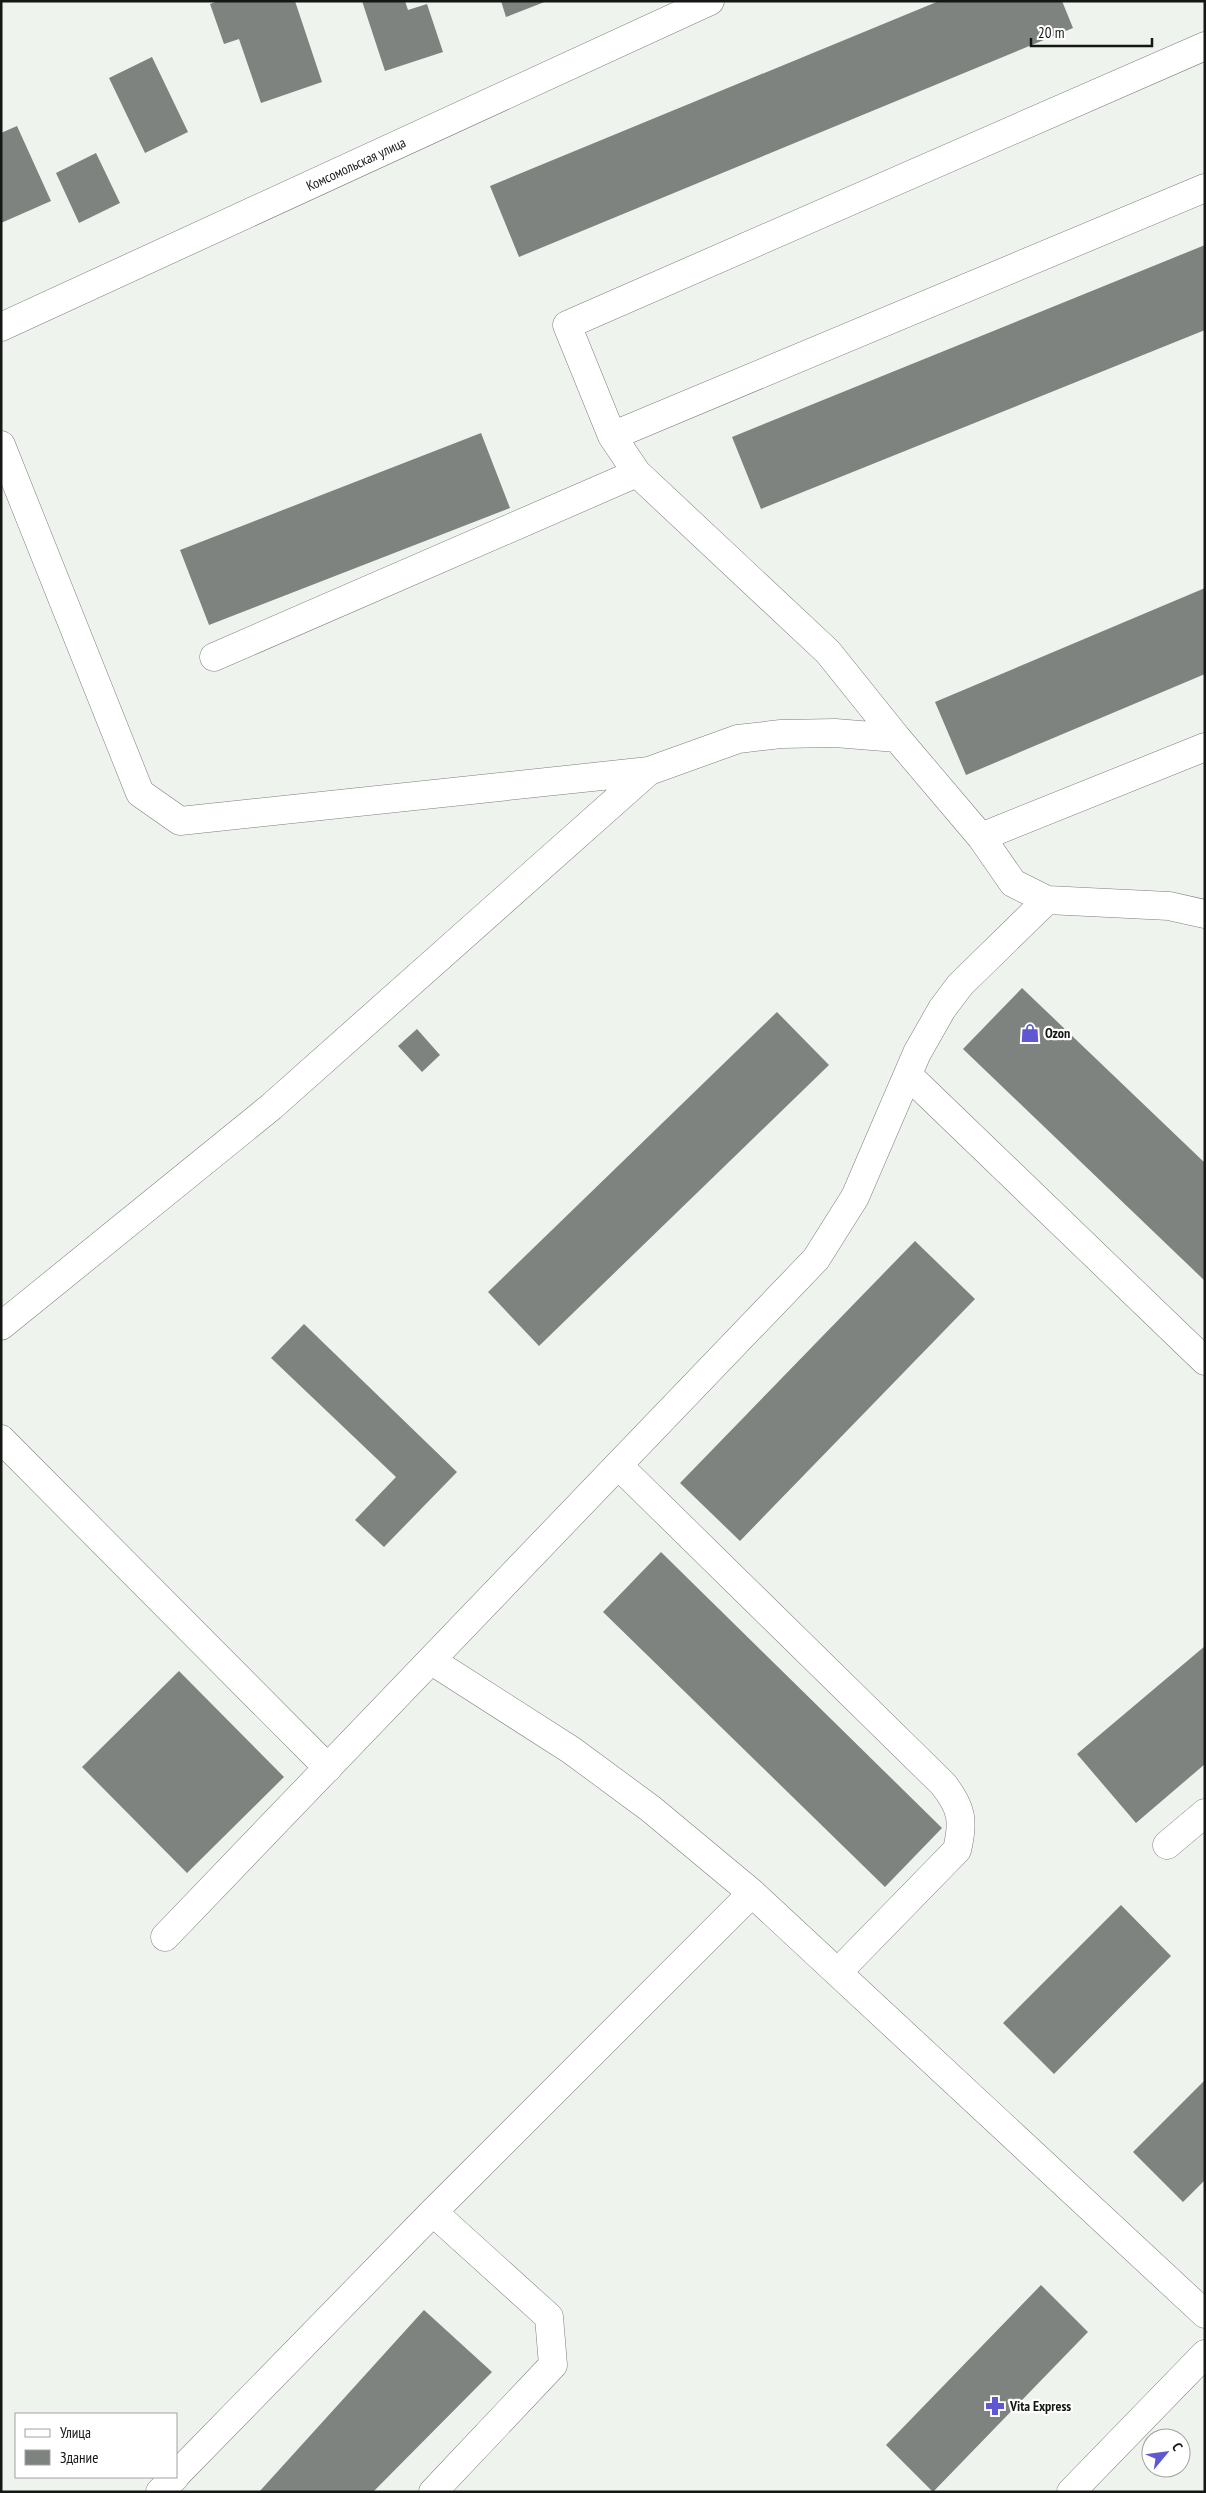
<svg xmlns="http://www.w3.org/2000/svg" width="1206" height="2493" font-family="'PT Sans Narrow',sans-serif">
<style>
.building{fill:#7f837f}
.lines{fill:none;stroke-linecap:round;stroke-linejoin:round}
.minor-casing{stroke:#7b7f7b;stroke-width:29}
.minor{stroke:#fff;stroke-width:28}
.labels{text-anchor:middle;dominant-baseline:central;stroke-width:4.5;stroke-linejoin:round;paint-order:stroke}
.street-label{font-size:14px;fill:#151715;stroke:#fff}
.poi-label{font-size:14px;font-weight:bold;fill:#151715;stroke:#fff;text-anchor:start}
</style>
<rect width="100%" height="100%" fill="#eef3ee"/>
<path class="building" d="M 218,1 L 295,1 L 322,82 L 261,103 L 239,39 L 224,44 L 210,4 Z
M 362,1 L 405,1 L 408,10 L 427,4 L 443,52 L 385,71 Z
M 501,1 L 547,1 L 506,17 Z
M 939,1 L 1062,1 L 1073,28 L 519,257 L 490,186 Z
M 152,57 L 188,132 L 145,153 L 109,78 Z
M 17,126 L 51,201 L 1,223 L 1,133 Z
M 96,153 L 120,203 L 79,223 L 56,173 Z
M 1205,245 L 1205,330 L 761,509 L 732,437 Z
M 481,433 L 510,508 L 209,625 L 180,550 Z
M 1205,588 L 1205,674 L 966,775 L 935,702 Z
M 1022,988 L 1205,1163 L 1205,1281 L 963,1049 Z
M 777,1012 L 829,1065 L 539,1346 L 488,1292 Z
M 417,1029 L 440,1055 L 422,1072 L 398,1046 Z
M 915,1241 L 975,1299 L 740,1541 L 680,1483 Z
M 304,1324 L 457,1472 L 384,1547 L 355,1520 L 396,1477 L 271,1358 Z
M 661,1552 L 942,1828 L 885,1887 L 603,1612 Z
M 1205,1646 L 1205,1764 L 1136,1823 L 1077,1754 Z
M 179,1671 L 284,1777 L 187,1873 L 82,1767 Z
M 1121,1905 L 1171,1956 L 1054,2074 L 1003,2023 Z
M 1205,2080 L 1205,2180 L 1183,2202 L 1133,2152 Z
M 1041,2285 L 1088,2332 L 933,2492 L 886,2445 Z
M 424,2310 L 492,2372 L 373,2492 L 259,2492 Z"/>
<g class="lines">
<g class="minor-casing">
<path id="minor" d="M 1,327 L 710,1
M 612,436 L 1205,188
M 1,445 L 140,793 L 180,821 L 649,771
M 214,657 L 637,473
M 897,738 L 828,652 L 637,473 L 612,436 L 567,325 L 1205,46
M 981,837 L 1205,747
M 908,1075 L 1205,1361
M 1,1326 L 271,1107 L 649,771 L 738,739 L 781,734 L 835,733 L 897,738 L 981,837 L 1013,883 L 1047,900 L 1169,906 L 1205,914
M 1,1439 L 328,1768
M 619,1466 L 943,1784 C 962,1808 964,1821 957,1850 L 838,1972
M 432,1661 L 571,1750 L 651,1809 L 752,1893 L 1205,2314
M 1167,1845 L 1205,1813
M 165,1937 L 816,1259 L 855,1197 L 917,1053 L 942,1009 L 960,985 L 1047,900
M 433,2212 L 549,2317 L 553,2365 L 433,2492
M 176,2475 L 433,2212 L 752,1893
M 160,2492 L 175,2477
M 1071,2492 L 1205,2354"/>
</g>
<use href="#minor" class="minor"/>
</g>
<defs>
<g id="shop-bare" transform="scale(1.5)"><path d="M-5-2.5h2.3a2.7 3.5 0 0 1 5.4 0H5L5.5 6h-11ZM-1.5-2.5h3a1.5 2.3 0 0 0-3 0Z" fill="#5f58d1" stroke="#fff" stroke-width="2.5" paint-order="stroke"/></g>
<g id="pharmacy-bare" transform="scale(1.5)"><path d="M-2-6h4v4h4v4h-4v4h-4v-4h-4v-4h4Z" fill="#5f58d1" stroke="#fff" stroke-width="2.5" paint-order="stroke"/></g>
</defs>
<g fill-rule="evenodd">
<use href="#shop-bare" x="1030" y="1033"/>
<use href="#pharmacy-bare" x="995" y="2406"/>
</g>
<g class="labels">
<g class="street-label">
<text transform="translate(356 164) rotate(-25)">Комсомольская улица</text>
</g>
<g class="poi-label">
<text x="1045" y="1033">Ozon</text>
<text x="1010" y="2406">Vita Express</text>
</g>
</g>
<rect width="1206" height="2493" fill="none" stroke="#151715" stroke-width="5"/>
<rect x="15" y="2413" width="162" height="65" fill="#ffffff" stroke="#a1a2a1"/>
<rect x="25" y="2429" width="25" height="8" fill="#ffffff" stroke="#a1a2a1"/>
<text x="60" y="2438" font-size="15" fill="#151715">Улица</text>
<rect x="25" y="2450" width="25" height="15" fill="#7f837f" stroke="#a1a2a1"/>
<text x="60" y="2463" font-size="15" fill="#151715">Здание</text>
<g transform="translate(1166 2453) rotate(61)"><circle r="24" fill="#ffffff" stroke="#a1a2a1"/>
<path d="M0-4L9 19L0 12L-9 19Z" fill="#5f58d1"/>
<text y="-8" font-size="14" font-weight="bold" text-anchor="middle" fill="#151715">С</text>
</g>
<path d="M1031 38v8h121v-8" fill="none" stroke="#151715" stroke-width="2.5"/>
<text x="1038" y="38" font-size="15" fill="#151715" stroke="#ffffff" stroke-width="4" paint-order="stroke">20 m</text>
</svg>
